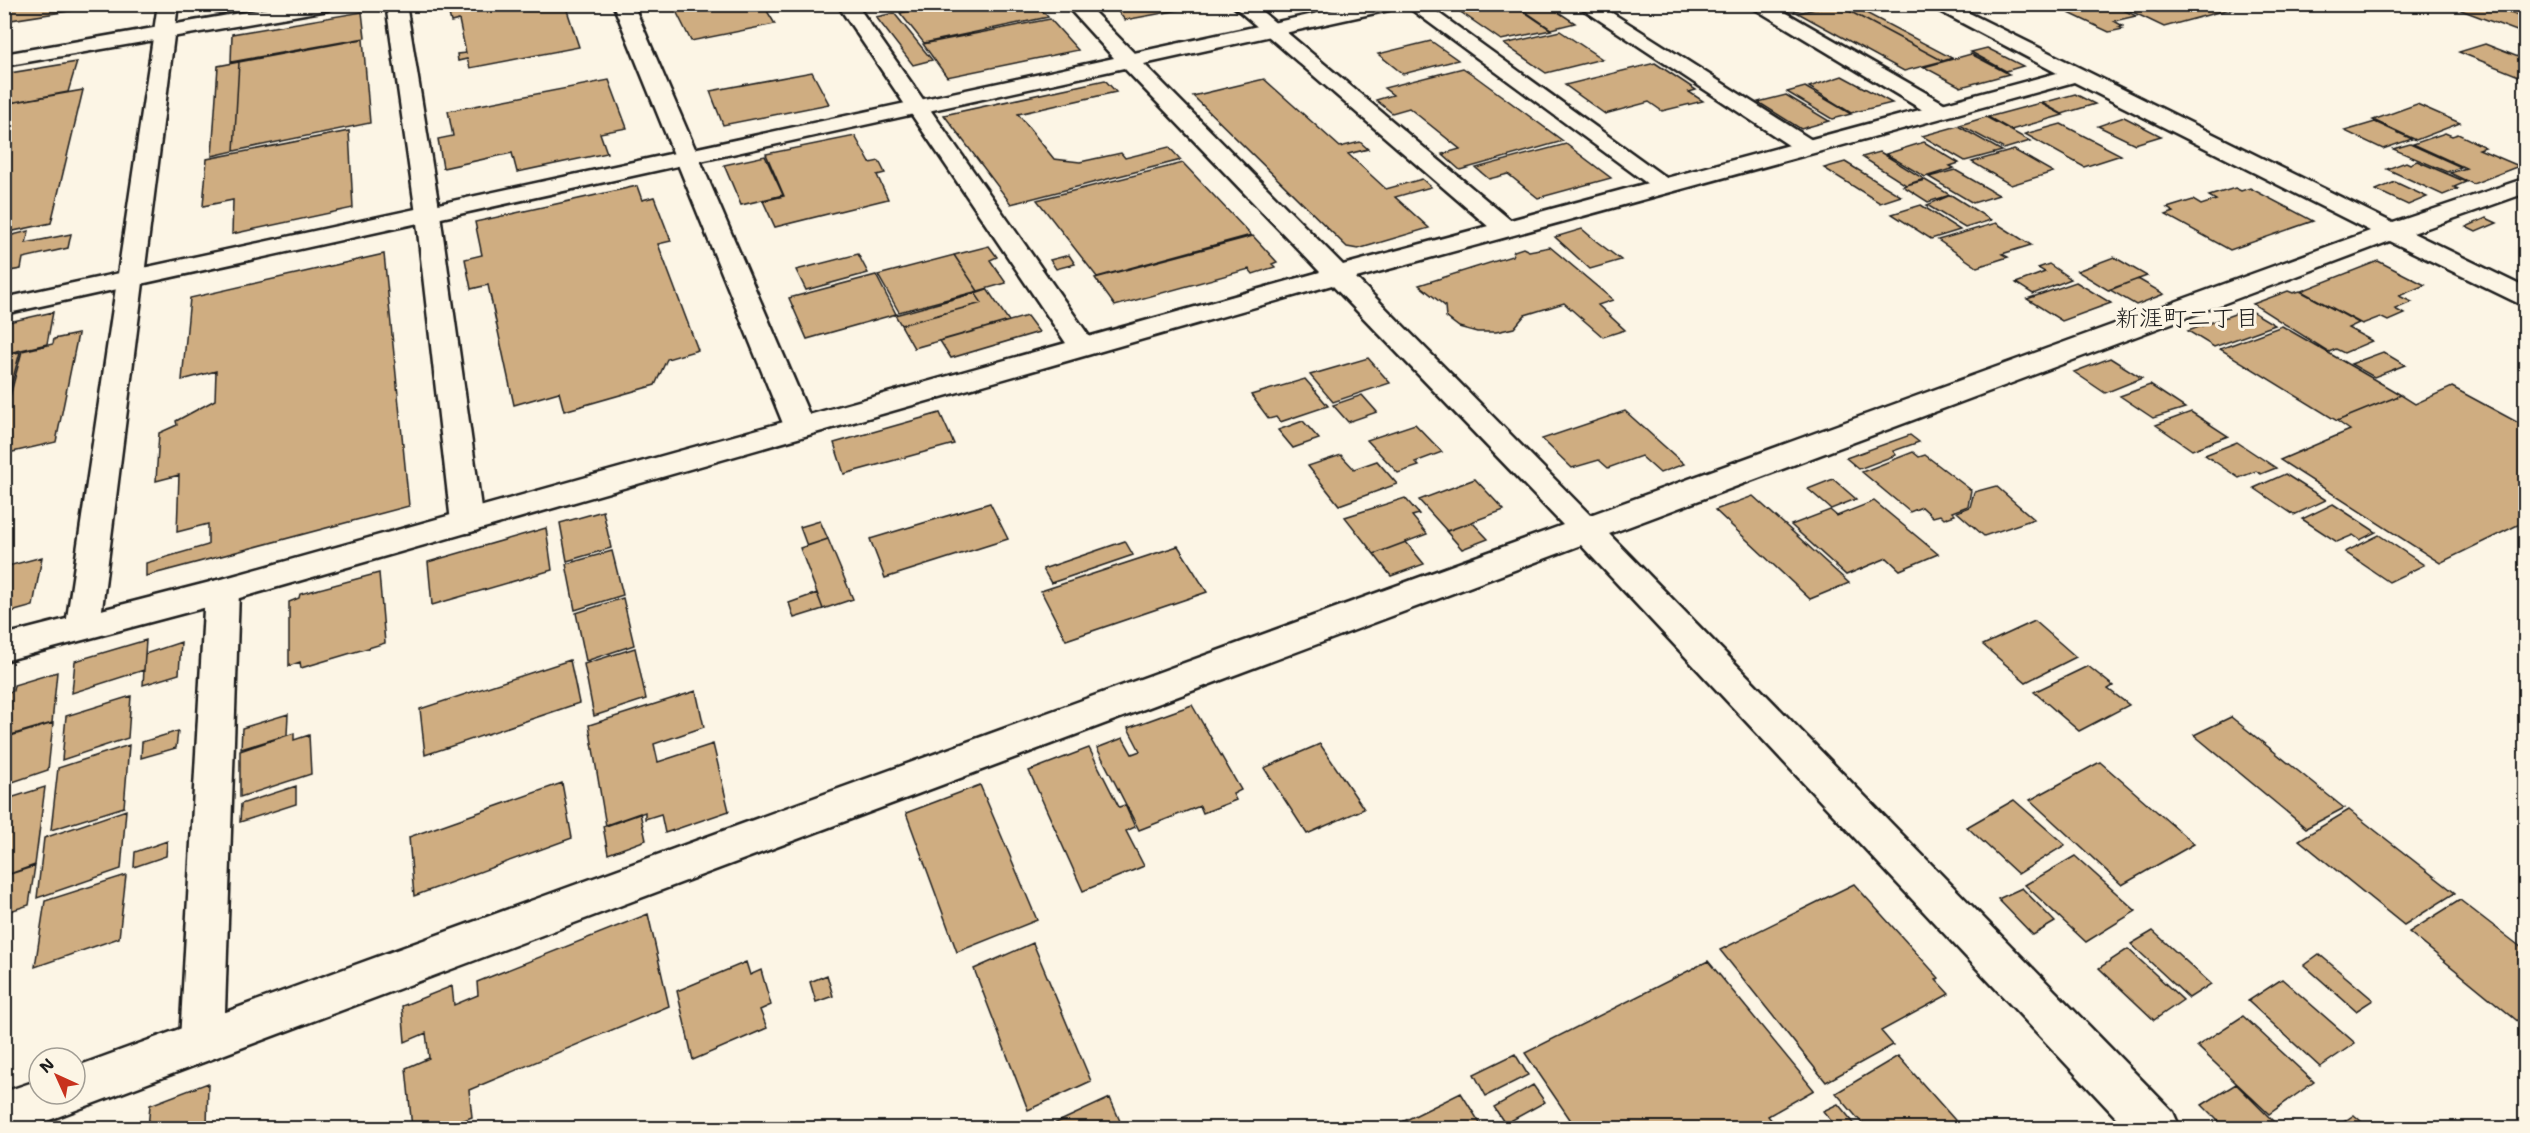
<svg xmlns="http://www.w3.org/2000/svg" width="2530" height="1133" font-family="'Shantell Sans','Klee One',sans-serif">
<style>
.building{fill:#cfad81;stroke:#1c1c1c;stroke-width:1.5}
.lines{fill:none;stroke-linecap:round;stroke-linejoin:round}
.minor-casing{stroke:#1c1c1c;stroke-width:5}
.tertiary-casing{stroke:#1c1c1c;stroke-width:5}
.minor{fill:#fcf5e5;fill-rule:evenodd}
.tertiary{fill:#fcf5e5;fill-rule:evenodd}
.labels{text-anchor:middle;dominant-baseline:central;stroke-width:6;stroke-linejoin:round;paint-order:stroke}
.neighbourhood-label{font-size:24px;fill:#1c1c1c;stroke:#fcf5e5}
</style>
<rect width="100%" height="100%" fill="#fcf5e5"/>
<filter id="ink" filterUnits="userSpaceOnUse"><feTurbulence type="fractalNoise" baseFrequency=".0167" numOctaves="2"/><feDisplacementMap in="SourceGraphic" scale="12" xChannelSelector="R" yChannelSelector="G"/><feConvolveMatrix kernelMatrix="1 2 1 2 8 2 1 2 1" color-interpolation-filters="sRGB"/></filter>
<g filter="url(#ink)">
<path class="building" d="M 4,4 L 89,4 L 88,8 L 4,21 Z
M 565,4 L 579,47 L 470,68 L 467,59 L 458,61 L 457,54 L 466,53 L 459,20 L 451,22 L 449,14 L 456,13 L 455,5 Z
M 782,4 L 784,7 L 767,11 L 775,24 L 691,41 L 673,5 Z
M 885,4 L 917,4 L 918,6 L 890,11 Z
M 941,4 L 1036,4 L 1048,17 L 924,43 L 900,13 Z
M 1123,4 L 1193,4 L 1196,7 L 1125,20 L 1113,6 Z
M 1449,4 L 1513,4 L 1551,30 L 1501,40 Z
M 1514,4 L 1546,4 L 1575,23 L 1551,29 Z
M 1784,4 L 1819,4 L 1795,11 Z
M 1836,4 L 1849,4 L 1952,58 L 1943,61 Z
M 1836,4 L 1943,61 L 1904,71 L 1798,13 Z
M 2050,4 L 2111,4 L 2136,16 L 2114,21 L 2123,26 L 2119,27 L 2123,29 L 2109,32 Z
M 2116,4 L 2248,4 L 2164,27 Z
M 2445,4 L 2485,4 L 2522,17 L 2526,18 L 2526,32 L 2522,33 Z
M 2487,4 L 2526,4 L 2526,18 L 2518,16 Z
M 362,12 L 365,38 L 231,62 L 232,34 Z
M 894,13 L 932,60 L 913,65 L 876,17 Z
M 1050,19 L 1078,50 L 947,77 L 923,44 Z
M 1560,31 L 1602,59 L 1546,73 L 1504,44 Z
M 363,39 L 370,123 L 234,151 L 239,62 Z
M 1431,41 L 1458,60 L 1403,74 L 1378,54 Z
M 2485,44 L 2526,60 L 2526,79 L 2459,52 Z
M 1987,48 L 2023,66 L 2006,71 L 1971,52 Z
M 1971,54 L 2009,74 L 1961,87 L 1924,67 Z
M 77,62 L 68,92 L 4,104 L 4,74 Z
M 239,62 L 234,151 L 212,156 L 218,66 Z
M 1655,63 L 1696,90 L 1689,92 L 1703,101 L 1662,111 L 1649,102 L 1605,114 L 1565,85 Z
M 1463,68 L 1472,74 L 1563,141 L 1460,170 L 1442,154 L 1460,149 L 1409,108 L 1392,113 L 1376,100 L 1393,95 L 1384,88 Z
M 812,72 L 829,104 L 723,125 L 710,91 Z
M 1842,76 L 1892,103 L 1851,113 L 1809,87 Z
M 1264,79 L 1340,147 L 1360,142 L 1368,149 L 1348,154 L 1386,189 L 1422,179 L 1431,187 L 1395,197 L 1429,228 L 1358,249 L 1347,247 L 1193,96 Z
M 609,80 L 627,128 L 600,133 L 607,153 L 517,172 L 512,153 L 443,168 L 438,139 L 453,136 L 448,111 Z
M 1105,80 L 1116,92 L 1018,114 L 1054,159 L 1080,162 L 1121,153 L 1125,158 L 1169,147 L 1181,160 L 1011,204 L 944,115 Z
M 1805,87 L 1851,114 L 1832,119 L 1787,92 Z
M 83,90 L 51,223 L 4,233 L 4,104 Z
M 2075,94 L 2095,104 L 2062,114 L 2042,103 Z
M 1786,95 L 1829,121 L 1801,129 L 1758,102 Z
M 2040,103 L 2063,115 L 2011,130 L 1988,117 Z
M 2417,104 L 2460,123 L 2416,140 L 2373,120 Z
M 1986,117 L 2030,141 L 2004,149 L 1960,125 Z
M 2124,117 L 2161,136 L 2135,144 L 2098,126 Z
M 2375,122 L 2412,139 L 2383,149 L 2345,131 Z
M 2061,124 L 2121,155 L 2084,167 L 2025,134 Z
M 1958,126 L 2002,151 L 1965,161 L 1922,136 Z
M 349,131 L 353,208 L 232,234 L 233,200 L 203,206 L 207,159 Z
M 2445,133 L 2452,136 L 2458,134 L 2485,147 L 2479,149 L 2519,166 L 2473,184 L 2450,173 L 2466,168 L 2413,144 Z
M 855,136 L 870,163 L 879,161 L 885,173 L 877,175 L 888,199 L 775,227 L 763,201 L 784,196 L 766,154 Z
M 1924,142 L 1959,163 L 1950,166 L 1954,168 L 1925,177 L 1886,154 Z
M 1566,144 L 1611,178 L 1538,198 L 1508,174 L 1489,179 L 1476,168 Z
M 2410,144 L 2461,167 L 2447,172 L 2393,149 Z
M 2014,150 L 2053,172 L 2011,185 L 1972,162 Z
M 1880,152 L 1924,179 L 1906,185 L 1862,157 Z
M 765,156 L 783,195 L 741,205 L 724,165 Z
M 2417,161 L 2466,182 L 2454,187 L 2458,189 L 2443,195 L 2387,169 L 2406,162 L 2410,164 Z
M 1845,162 L 1901,196 L 1880,203 L 1824,168 Z
M 1183,163 L 1251,235 L 1097,277 L 1037,200 Z
M 1955,170 L 1999,195 L 1973,203 L 1929,177 Z
M 1925,180 L 1950,195 L 1928,202 L 1903,186 Z
M 2395,182 L 2427,197 L 2408,205 L 2376,190 Z
M 637,186 L 642,200 L 654,197 L 671,241 L 658,244 L 698,350 L 667,359 L 655,385 L 564,411 L 559,392 L 514,405 L 488,285 L 471,289 L 465,259 L 482,255 L 475,222 Z
M 2235,188 L 2241,191 L 2250,188 L 2313,221 L 2230,250 L 2166,215 L 2174,212 L 2167,208 L 2193,200 L 2201,205 L 2216,200 L 2209,196 Z
M 1951,195 L 1991,220 L 1965,228 L 1927,205 Z
M 1921,205 L 1960,230 L 1931,239 L 1892,214 Z
M 2486,218 L 2497,223 L 2476,232 L 2466,227 Z
M 1996,223 L 2031,245 L 2002,254 L 2008,257 L 1977,267 L 1938,240 Z
M 1582,229 L 1596,241 L 1621,260 L 1590,269 L 1555,237 Z
M 29,231 L 26,243 L 71,234 L 68,248 L 23,258 L 21,269 L 4,272 L 4,237 Z
M 1253,236 L 1277,262 L 1272,264 L 1275,267 L 1253,274 L 1249,269 L 1115,306 L 1095,278 Z
M 989,246 L 997,257 L 990,260 L 1006,283 L 978,291 L 954,255 Z
M 1550,247 L 1613,300 L 1598,305 L 1625,330 L 1603,337 L 1564,303 L 1525,315 L 1514,328 L 1496,332 L 1477,332 L 1459,327 L 1446,317 L 1445,306 L 1419,285 L 1512,256 L 1514,251 L 1523,248 L 1529,251 Z
M 384,254 L 409,506 L 146,576 L 146,563 L 208,545 L 208,524 L 177,532 L 179,475 L 156,481 L 159,433 L 177,425 L 176,421 L 215,400 L 216,371 L 182,380 L 190,298 Z
M 858,254 L 868,273 L 806,290 L 796,270 Z
M 954,255 L 978,291 L 899,312 L 878,275 Z
M 1069,255 L 1075,264 L 1056,269 L 1050,260 Z
M 2114,257 L 2147,276 L 2108,290 L 2077,271 Z
M 2378,261 L 2425,285 L 2399,296 L 2412,302 L 2395,309 L 2404,314 L 2388,321 L 2380,317 L 2362,324 L 2301,291 Z
M 2049,264 L 2071,279 L 2033,294 L 2016,283 L 2045,272 L 2038,268 Z
M 876,275 L 896,314 L 807,339 L 789,298 Z
M 2138,279 L 2164,294 L 2136,305 L 2110,290 Z
M 2076,282 L 2111,303 L 2062,321 L 2027,299 Z
M 987,289 L 1009,321 L 914,348 L 901,325 L 982,303 L 975,293 Z
M 2288,291 L 2293,293 L 2300,291 L 2359,323 L 2348,328 L 2372,341 L 2344,353 L 2336,349 L 2329,352 L 2253,304 Z
M 975,293 L 982,303 L 901,325 L 895,315 Z
M 2248,309 L 2275,325 L 2214,347 L 2188,331 Z
M 53,312 L 47,344 L 4,354 L 4,323 Z
M 1027,316 L 1039,332 L 951,358 L 940,341 Z
M 2282,326 L 2401,395 L 2337,421 L 2220,349 Z
M 78,334 L 56,442 L 4,454 L 4,419 L 22,351 L 53,344 L 54,339 Z
M 20,352 L 4,412 L 4,355 Z
M 2383,352 L 2405,365 L 2374,377 L 2351,364 Z
M 1368,358 L 1390,383 L 1333,402 L 1310,375 Z
M 2110,358 L 2142,378 L 2105,393 L 2074,372 Z
M 1305,379 L 1328,406 L 1280,422 L 1276,417 L 1269,419 L 1251,395 Z
M 2150,385 L 2185,408 L 2153,418 L 2120,396 Z
M 2452,387 L 2526,427 L 2526,521 L 2440,563 L 2280,460 L 2350,430 L 2337,421 L 2401,395 L 2415,404 Z
M 1362,395 L 1377,412 L 1348,422 L 1333,405 Z
M 1625,411 L 1684,464 L 1660,473 L 1641,456 L 1608,468 L 1599,460 L 1572,468 L 1542,439 Z
M 2191,412 L 2228,436 L 2192,450 L 2156,425 Z
M 940,413 L 954,444 L 844,474 L 834,443 Z
M 1303,421 L 1319,439 L 1293,448 L 1278,430 Z
M 1415,424 L 1442,452 L 1415,462 L 1419,466 L 1398,473 L 1367,440 Z
M 1910,435 L 1919,442 L 1893,451 L 1896,455 L 1859,469 L 1846,458 Z
M 2237,442 L 2276,468 L 2261,474 L 2256,471 L 2239,478 L 2205,455 Z
M 1913,452 L 1919,457 L 1925,455 L 1971,490 L 1968,506 L 1952,512 L 1955,515 L 1944,519 L 1940,515 L 1933,517 L 1922,507 L 1910,512 L 1862,472 Z
M 1341,455 L 1354,469 L 1377,461 L 1397,484 L 1339,505 L 1308,466 Z
M 2285,474 L 2326,500 L 2294,515 L 2254,488 Z
M 1475,479 L 1504,510 L 1447,531 L 1419,500 Z
M 1833,479 L 1856,499 L 1831,509 L 1808,489 Z
M 1996,486 L 2034,519 L 1984,536 L 1957,512 L 1970,507 L 1974,492 Z
M 1753,496 L 1849,583 L 1810,599 L 1715,510 Z
M 1405,498 L 1419,514 L 1412,516 L 1427,534 L 1374,554 L 1345,517 Z
M 1874,501 L 1938,554 L 1900,570 L 1887,558 L 1846,575 L 1791,525 L 1830,510 L 1837,516 Z
M 990,503 L 1008,539 L 885,578 L 870,539 Z
M 2333,504 L 2376,532 L 2360,540 L 2353,535 L 2337,542 L 2302,519 Z
M 603,511 L 611,548 L 567,561 L 560,523 Z
M 820,521 L 828,539 L 807,546 L 800,527 Z
M 1472,522 L 1488,539 L 1462,549 L 1446,531 Z
M 546,528 L 552,570 L 432,605 L 428,562 Z
M 2379,535 L 2424,565 L 2389,582 L 2345,552 Z
M 828,539 L 853,599 L 823,609 L 800,548 Z
M 1125,541 L 1133,555 L 1051,583 L 1043,569 Z
M 1406,542 L 1424,564 L 1391,576 L 1374,554 Z
M 1178,546 L 1207,592 L 1066,640 L 1041,591 Z
M 612,551 L 623,595 L 575,610 L 566,564 Z
M 42,557 L 33,606 L 4,614 L 4,567 Z
M 379,573 L 385,643 L 301,668 L 300,662 L 289,666 L 289,602 L 299,598 L 300,594 Z
M 817,593 L 823,609 L 794,618 L 789,603 Z
M 623,598 L 634,645 L 586,661 L 576,613 Z
M 2035,621 L 2076,657 L 2026,682 L 1983,645 Z
M 146,640 L 144,670 L 72,693 L 75,661 Z
M 181,642 L 179,674 L 143,685 L 145,654 Z
M 635,648 L 646,699 L 594,716 L 584,664 Z
M 570,660 L 579,703 L 425,755 L 420,709 Z
M 2088,666 L 2113,686 L 2108,689 L 2129,705 L 2079,731 L 2034,692 Z
M 57,672 L 52,723 L 4,737 L 4,693 L 13,691 L 14,685 Z
M 696,691 L 704,727 L 654,744 L 658,762 L 713,744 L 729,811 L 665,833 L 661,814 L 645,819 L 645,812 L 606,826 L 589,725 Z
M 131,696 L 128,738 L 62,760 L 66,716 Z
M 1192,705 L 1241,790 L 1233,794 L 1236,800 L 1203,813 L 1200,806 L 1139,830 L 1097,748 L 1123,738 L 1132,754 L 1140,751 L 1128,728 Z
M 288,714 L 287,735 L 241,749 L 242,728 Z
M 2231,717 L 2344,808 L 2306,828 L 2194,735 Z
M 53,723 L 48,770 L 4,785 L 4,738 Z
M 178,731 L 176,748 L 141,758 L 142,742 Z
M 294,733 L 294,740 L 309,735 L 311,774 L 240,797 L 240,751 Z
M 1320,744 L 1364,809 L 1307,834 L 1264,768 Z
M 129,745 L 124,807 L 51,830 L 58,768 Z
M 1089,748 L 1119,807 L 1125,805 L 1135,827 L 1126,831 L 1144,866 L 1083,891 L 1029,771 Z
M 2100,762 L 2194,844 L 2122,885 L 2030,800 Z
M 562,783 L 572,838 L 414,896 L 409,837 Z
M 980,785 L 1037,920 L 957,952 L 906,813 Z
M 296,786 L 296,804 L 240,822 L 241,804 Z
M 45,787 L 35,865 L 4,876 L 4,800 Z
M 2014,800 L 2065,845 L 2018,874 L 1967,827 Z
M 126,810 L 121,869 L 37,898 L 44,838 Z
M 2349,810 L 2455,893 L 2404,925 L 2299,840 Z
M 640,813 L 646,840 L 608,854 L 603,826 Z
M 167,841 L 166,856 L 134,867 L 135,852 Z
M 2075,856 L 2136,911 L 2086,942 L 2025,885 Z
M 35,866 L 29,905 L 4,913 L 4,876 Z
M 126,875 L 119,938 L 35,967 L 45,901 Z
M 1854,884 L 1939,978 L 1936,980 L 1949,994 L 1881,1031 L 1893,1045 L 1826,1082 L 1720,950 Z
M 2022,888 L 2055,922 L 2033,935 L 1998,899 Z
M 2460,900 L 2526,951 L 2526,1028 L 2409,932 Z
M 648,914 L 669,1006 L 469,1090 L 472,1117 L 445,1128 L 412,1128 L 406,1068 L 429,1058 L 426,1033 L 405,1042 L 402,1006 L 452,986 L 454,1005 L 478,995 L 477,982 Z
M 2153,931 L 2211,984 L 2189,998 L 2131,944 Z
M 1033,943 L 1091,1081 L 1028,1110 L 974,969 Z
M 2128,949 L 2183,1000 L 2154,1020 L 2099,968 Z
M 2319,954 L 2373,1000 L 2356,1011 L 2304,965 Z
M 1708,961 L 1814,1090 L 1768,1116 L 1778,1128 L 1576,1128 L 1525,1053 Z
M 746,962 L 750,975 L 761,970 L 771,1005 L 760,1010 L 767,1028 L 693,1060 L 677,991 Z
M 827,975 L 833,996 L 816,1002 L 810,982 Z
M 2282,979 L 2355,1043 L 2320,1067 L 2248,1001 Z
M 2243,1016 L 2314,1082 L 2269,1114 L 2197,1046 Z
M 1515,1054 L 1528,1075 L 1486,1096 L 1474,1074 Z
M 1898,1056 L 1962,1128 L 1866,1128 L 1836,1093 Z
M 208,1083 L 207,1128 L 148,1128 L 150,1105 Z
M 2236,1084 L 2280,1128 L 2225,1128 L 2202,1105 Z
M 1533,1085 L 1545,1102 L 1505,1124 L 1494,1107 Z
M 1461,1093 L 1483,1128 L 1390,1128 Z
M 1110,1098 L 1123,1128 L 1045,1128 Z
M 1838,1104 L 1858,1128 L 1837,1128 L 1823,1111 Z
M 2354,1115 L 2369,1128 L 2335,1128 Z"/>
<g class="lines">
<g class="minor-casing">
<path id="minor" d="M 158,4 L 178,4 L 100,625 L 95,634 L 83,638 L 71,634 L 66,625 Z
M 386,4 L 406,4 L 440,214 L 483,522 L 478,530 L 467,533 L 456,530 L 451,522 L 416,214 Z
M 613,4 L 633,4 L 814,426 L 809,433 L 799,435 L 789,433 L 784,426 Z
M 837,4 L 856,4 L 1096,346 L 1092,352 L 1082,354 L 1072,352 Z
M 1231,4 L 1253,4 L 1515,224 L 1518,229 L 1515,234 L 1506,236 L 1497,234 Z
M 1404,4 L 1426,4 L 1676,185 L 1672,190 L 1664,192 L 1656,190 Z
M 1575,4 L 1598,4 L 1815,142 L 1819,147 L 1815,152 L 1799,152 Z
M 1747,4 L 1771,4 L 1947,105 L 1950,110 L 1947,115 L 1931,115 Z
M 222,579 L 234,582 L 239,591 L 224,1041 L 218,1056 L 202,1062 L 186,1056 L 180,1041 L 205,591 L 210,582 Z"/>
</g>
<g class="tertiary-casing">
<path id="tertiary" d="M 291,4 L 337,4 L 328,10 L 4,66 L 4,54 Z
M 1065,4 L 1086,4 L 1134,53 L 1360,4 L 1398,4 L 1389,10 L 1144,64 L 1343,265 L 2057,73 L 1926,4 L 1951,4 L 2393,223 L 2526,178 L 2526,193 L 2413,233 L 2526,288 L 2526,307 L 2390,241 L 1609,534 L 2173,1112 L 2180,1128 L 2126,1128 L 1581,545 L 28,1128 L 4,1128 L 4,1092 L 39,1080 L 39,1094 L 75,1094 L 75,1067 L 1563,525 L 1332,285 L 222,603 L 4,661 L 4,635 L 222,579 L 1320,272 L 1124,68 L 4,314 L 4,298 L 1114,58 ZM 2074,82 L 2370,231 L 1590,515 L 1356,278 Z"/>
</g>
<use href="#minor" class="minor"/>
<use href="#tertiary" class="tertiary"/>
</g>
</g>
<g class="labels">
<g class="neighbourhood-label">
<text x="2187" y="318">新涯町二丁目</text>
</g>
</g>
<rect width="2530" height="1133" fill="none" stroke="#fcf5e5" stroke-width="24"/>
<rect x="12" y="12" width="2506" height="1109" fill="none" stroke="#1c1c1c" stroke-width="2" filter="url(#ink)"/>
<g transform="translate(57 1076) rotate(315)"><circle r="28" fill="#fcf5e5" stroke="#a29e95" stroke-width="1.5"/>
<path d="M0-4.5L10 22L0 15L-10 22Z" fill="#c8321e"/>
<text y="-9" font-size="16" font-weight="bold" text-anchor="middle" fill="#1c1c1c">N</text>
</g>
</svg>
